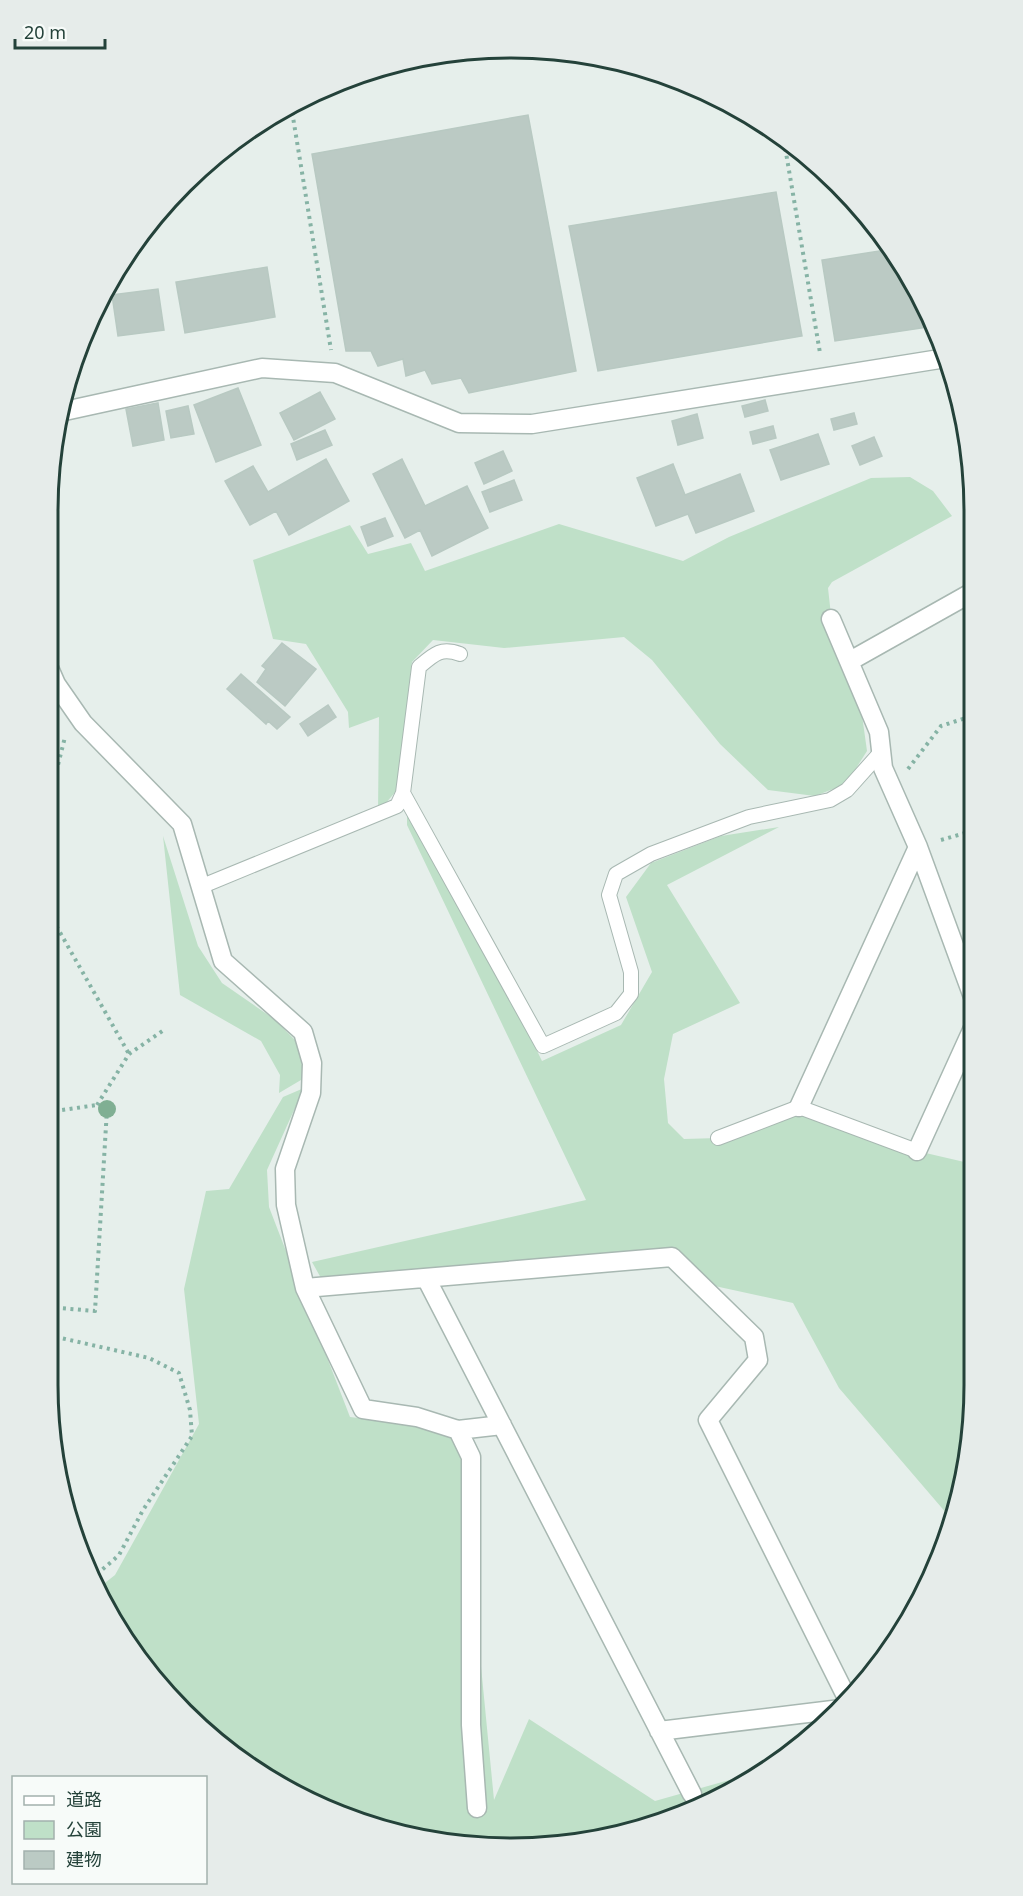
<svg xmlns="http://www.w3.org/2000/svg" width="1023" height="1896" font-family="'Noto Sans','Noto Sans JP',sans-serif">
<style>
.green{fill:#bfe0c8}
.building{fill:#bbcac4;stroke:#b8c9c2;stroke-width:1.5}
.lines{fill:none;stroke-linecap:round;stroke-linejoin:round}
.lane-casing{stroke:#a8b8b2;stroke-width:16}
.street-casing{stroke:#a8b8b2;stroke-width:21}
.path{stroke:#86b3a5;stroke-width:4;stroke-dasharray:3 4.5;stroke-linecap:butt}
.lane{stroke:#fff;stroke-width:14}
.street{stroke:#fff;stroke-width:18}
.tree{fill:#80af93}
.rim{fill:none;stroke:#24423a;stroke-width:3}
</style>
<rect width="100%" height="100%" fill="#e6efeb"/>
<path class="green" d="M 910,477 L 933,491 L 952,516 L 832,582 L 828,588 L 831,615 L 861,708 L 867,751 L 846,784 L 815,796 L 768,790 L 720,744 L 652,660 L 624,637 L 504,648 L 433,640 L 412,662 L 398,789 L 378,812 L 379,717 L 349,728 L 348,712 L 306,644 L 273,639 L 253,560 L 350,525 L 368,554 L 411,543 L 425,571 L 559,524 L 683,561 L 729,537 L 871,478 Z
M 407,799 L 473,920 L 542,1061 L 621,1025 L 652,972 L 626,897 L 651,863 L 721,836 L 779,827 L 667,885 L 740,1003 L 673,1034 L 664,1079 L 668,1123 L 684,1139 L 718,1138 L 796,1108 L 917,1151 L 973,1164 L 974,1414 L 959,1505 L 953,1521 L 839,1388 L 793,1303 L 701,1283 L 672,1257 L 326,1287 L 312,1262 L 586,1200 L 407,825 Z
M 163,836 L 198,946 L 222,983 L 274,1019 L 296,1041 L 304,1074 L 301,1080 L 279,1093 L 280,1075 L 261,1041 L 180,995 Z
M 304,1088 L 267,1170 L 269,1207 L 350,1417 L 458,1430 L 494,1800 L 529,1719 L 655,1801 L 754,1773 L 716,1800 L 572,1844 L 481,1847 L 392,1832 L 254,1770 L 144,1667 L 101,1586 L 115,1575 L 199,1424 L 184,1289 L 206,1191 L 229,1189 L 283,1097 Z"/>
<path class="building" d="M 528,115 L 576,371 L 469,393 L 461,378 L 432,384 L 425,370 L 406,376 L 403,359 L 378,366 L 371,351 L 346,351 L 312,154 Z
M 776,192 L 802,336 L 598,371 L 569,226 Z
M 892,249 L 935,326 L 835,341 L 822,260 Z
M 267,267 L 275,317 L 185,333 L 176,282 Z
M 158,289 L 164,330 L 118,336 L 112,295 Z
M 238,388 L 261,445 L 216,462 L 194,405 Z
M 320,392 L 335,419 L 294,440 L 280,413 Z
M 765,400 L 768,411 L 745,417 L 742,406 Z
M 158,403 L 164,440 L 133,446 L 126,409 Z
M 188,406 L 194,434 L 171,438 L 166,411 Z
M 854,413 L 857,424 L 834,430 L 831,419 Z
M 697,414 L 703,438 L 678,445 L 672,421 Z
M 773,426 L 776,438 L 753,444 L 750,432 Z
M 325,430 L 332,445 L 297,460 L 291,444 Z
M 818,434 L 829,464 L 781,480 L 770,450 Z
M 874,437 L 882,456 L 860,465 L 852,446 Z
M 503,451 L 512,471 L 484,484 L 475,463 Z
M 326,459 L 349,501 L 289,535 L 276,511 L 250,525 L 225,481 L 253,466 L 268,492 Z
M 402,459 L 425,506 L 467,486 L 488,528 L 432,556 L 420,530 L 405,538 L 373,474 Z
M 673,464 L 685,495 L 740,474 L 754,511 L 696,533 L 688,514 L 656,526 L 637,478 Z
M 514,480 L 522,500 L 490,512 L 482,492 Z
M 385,518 L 393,536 L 368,546 L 361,527 Z
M 282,643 L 316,669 L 285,706 L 257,682 L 266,669 L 262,666 Z
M 241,674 L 290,717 L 277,729 L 268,721 L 266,724 L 227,689 Z
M 328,705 L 336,717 L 308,736 L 300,724 Z"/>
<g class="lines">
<g class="lane-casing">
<path id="lane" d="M 403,793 L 543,1046 L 616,1013 L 631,994 L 631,972 L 609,895 L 616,874 L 651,854 L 749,817 L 830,800 L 847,790 L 881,752
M 200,887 L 397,806 L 403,793 L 419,667 C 434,654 441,647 460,654
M 718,1138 L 799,1107 L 917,1151"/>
</g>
<g class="street-casing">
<path id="street" d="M 60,412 L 262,368 L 335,373 L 459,423 L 532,424 L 946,358
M 831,619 L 879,732 L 883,768 L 918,847 L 973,997
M 850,661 L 971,593
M 49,668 L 56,684 L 83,723 L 182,824 L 223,961 L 303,1032 L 312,1063 L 311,1093 L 285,1169 L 286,1205 L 305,1288 L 363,1409 L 417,1417 L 458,1430 L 471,1457 L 471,1725 L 477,1808
M 799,1107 L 918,847
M 917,1151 L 973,1028
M 426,1278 L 692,1794
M 305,1288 L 672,1257 L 754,1337 L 758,1360 L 708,1420 L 848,1700
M 458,1430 L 502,1425
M 659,1731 L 841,1709"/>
</g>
<path class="path" d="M 291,105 L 331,350
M 784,141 L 820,353
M 908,769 L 941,726 L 972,716
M 49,801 L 65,737
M 941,840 L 972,831
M 49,913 L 129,1054
M 97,1105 L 129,1054 L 164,1030
M 48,1307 L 95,1311 L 107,1109 L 97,1105 L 48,1112
M 48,1339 L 61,1338 L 149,1358 L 179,1373 L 190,1410 L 192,1436 L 143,1510 L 119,1555 L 95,1576"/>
<use href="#lane" class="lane"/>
<use href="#street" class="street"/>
</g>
<circle class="tree" cx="107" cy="1109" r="9"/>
<path d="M0 0H1023V1896H0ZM511 58H511A453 453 0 0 1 964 511V1385A453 453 0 0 1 511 1838H511A453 453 0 0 1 58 1385V511A453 453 0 0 1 511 58Z" fill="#e6ecea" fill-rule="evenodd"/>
<path class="rim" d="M511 58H511A453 453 0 0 1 964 511V1385A453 453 0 0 1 511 1838H511A453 453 0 0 1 58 1385V511A453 453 0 0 1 511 58Z"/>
<rect x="12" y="1776" width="195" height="108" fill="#f7fbf9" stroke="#a3b1ad" stroke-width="1.5"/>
<rect x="24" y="1796" width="30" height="9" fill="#ffffff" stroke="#a3b1ad" stroke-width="1.5"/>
<text x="66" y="1806" font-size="18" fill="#24423a">道路</text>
<rect x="24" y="1821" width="30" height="18" fill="#bfe0c8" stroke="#a3b1ad" stroke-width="1.5"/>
<text x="66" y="1836" font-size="18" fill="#24423a">公園</text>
<rect x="24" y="1851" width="30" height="18" fill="#bbcac4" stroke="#a3b1ad" stroke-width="1.5"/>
<text x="66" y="1866" font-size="18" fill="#24423a">建物</text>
<path d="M15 39v9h90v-9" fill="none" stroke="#24423a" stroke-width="3"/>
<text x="24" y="39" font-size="18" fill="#24423a" stroke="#f7fbf9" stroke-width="4.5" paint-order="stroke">20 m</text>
</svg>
